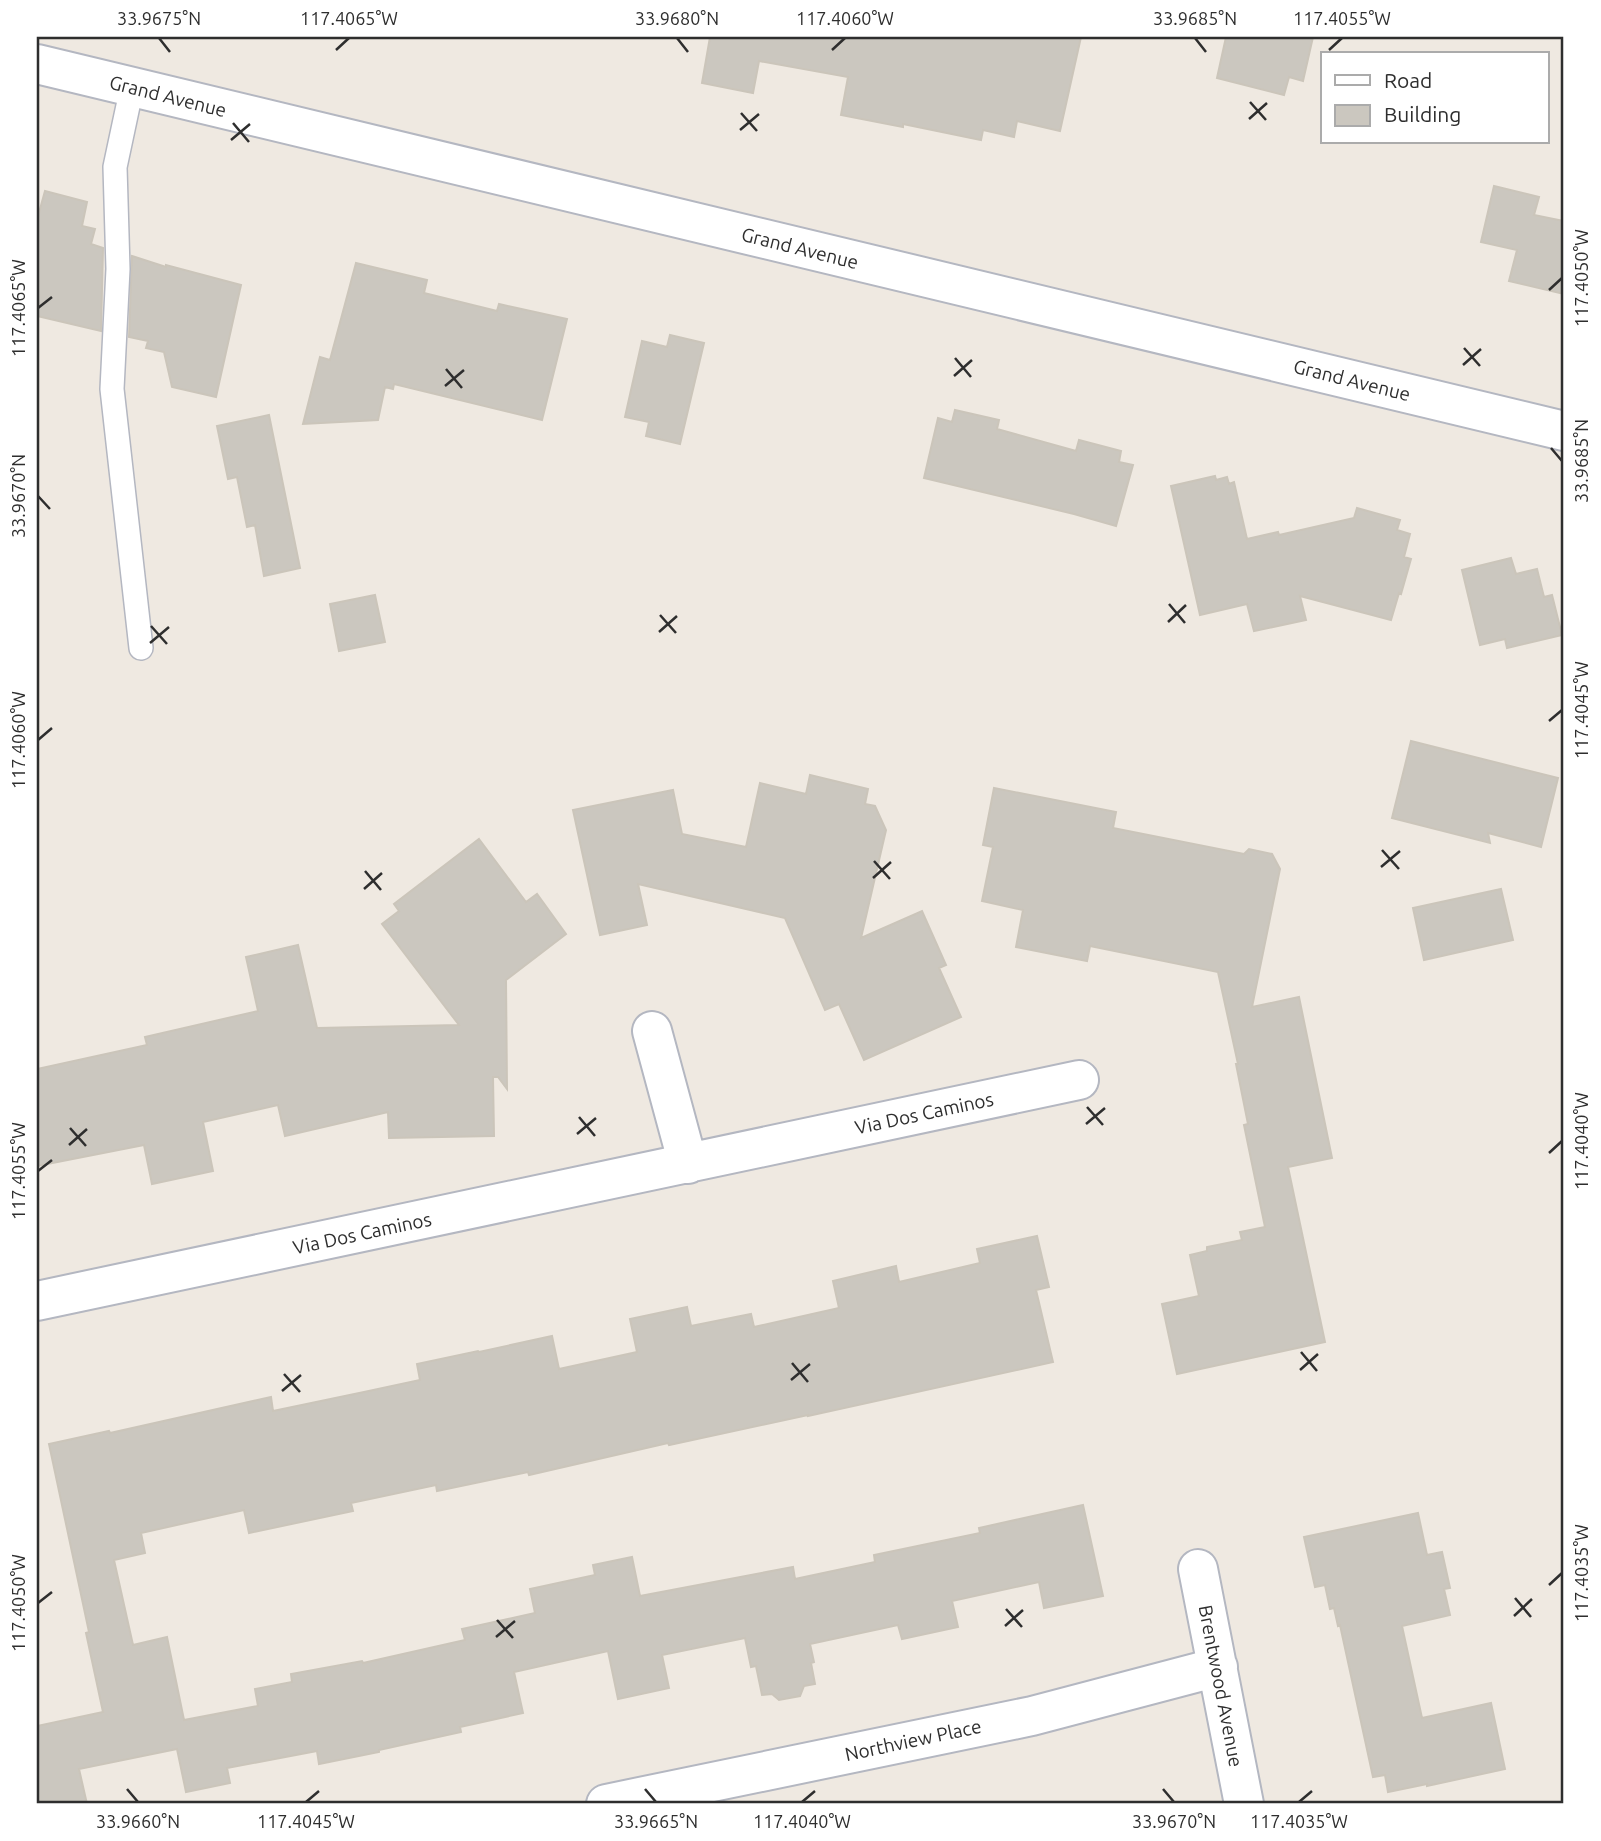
<svg xmlns="http://www.w3.org/2000/svg" width="1601" height="1841" font-family="Ubuntu,sans-serif">
<style>
.building{fill:#cbc7bf;stroke:#cbc5ba;stroke-width:2}
.lines{fill:none;stroke-linecap:round;stroke-linejoin:round}
.lane-casing{stroke:#b4b7c1;stroke-width:26}
.street-casing{stroke:#b4b7c1;stroke-width:42}
.secondary-casing{stroke:#b4b7c1;stroke-width:42}
.lane{stroke:#fff;stroke-width:23}
.street{stroke:#fff;stroke-width:38}
.secondary{stroke:#fff;stroke-width:38}
.ticks{fill:none;stroke:#2e2e2e;stroke-width:2.5}
.labels{text-anchor:middle;dominant-baseline:central;stroke-width:7;stroke-linejoin:round;paint-order:stroke}
.street-label{font-size:19px;fill:#2e2e2e;stroke:#fff}
.neatline{fill:none;stroke:#2e2e2e;stroke-width:2.5}
.ticks-label{font-size:18px;text-anchor:middle;fill:#2e2e2e}
</style>
<rect width="100%" height="100%" fill="#efe9e1"/>
<path class="building" d="M 710,37 L 1081,37 L 1060,131 L 1017,121 L 1014,137 L 983,130 L 981,140 L 903,124 L 903,127 L 841,115 L 848,77 L 759,61 L 753,93 L 702,83 Z
M 1226,37 L 1313,37 L 1303,81 L 1289,77 L 1284,95 L 1217,78 Z
M 1494,186 L 1539,197 L 1534,215 L 1564,221 L 1564,294 L 1509,281 L 1517,250 L 1481,242 Z
M 45,191 L 87,202 L 82,226 L 95,229 L 91,244 L 103,248 L 101,331 L 37,316 L 37,220 Z
M 132,256 L 166,267 L 166,265 L 241,285 L 216,397 L 172,387 L 164,352 L 146,348 L 148,341 L 129,337 Z
M 356,263 L 427,280 L 424,293 L 497,311 L 499,304 L 567,319 L 542,420 L 394,384 L 393,389 L 385,387 L 378,420 L 303,424 L 320,357 L 330,360 Z
M 670,335 L 704,343 L 680,444 L 646,436 L 649,422 L 625,417 L 642,341 L 667,347 Z
M 955,410 L 999,420 L 997,429 L 1076,451 L 1079,440 L 1121,451 L 1119,462 L 1133,465 L 1116,526 L 1074,514 L 924,478 L 938,418 L 952,422 Z
M 269,415 L 300,568 L 264,576 L 255,525 L 247,527 L 237,477 L 228,479 L 217,426 Z
M 1215,476 L 1216,480 L 1227,477 L 1229,484 L 1234,482 L 1247,539 L 1278,532 L 1279,535 L 1354,518 L 1357,508 L 1400,520 L 1397,530 L 1410,534 L 1404,557 L 1411,559 L 1401,594 L 1399,593 L 1391,620 L 1300,596 L 1306,620 L 1254,631 L 1247,604 L 1200,615 L 1171,486 Z
M 1511,558 L 1516,574 L 1537,569 L 1544,597 L 1552,595 L 1562,635 L 1507,648 L 1505,639 L 1480,645 L 1462,570 Z
M 375,595 L 385,642 L 339,651 L 330,604 Z
M 1411,741 L 1558,778 L 1541,847 L 1488,833 L 1490,843 L 1392,818 Z
M 810,775 L 868,789 L 865,804 L 875,806 L 886,830 L 861,938 L 922,911 L 946,965 L 939,968 L 961,1017 L 864,1060 L 839,1004 L 825,1010 L 785,918 L 638,884 L 647,925 L 600,935 L 573,810 L 673,790 L 682,834 L 746,847 L 760,783 L 806,794 Z
M 994,788 L 1116,812 L 1113,828 L 1244,854 L 1249,849 L 1272,854 L 1280,869 L 1252,1007 L 1299,997 L 1332,1158 L 1288,1167 L 1325,1342 L 1177,1374 L 1162,1304 L 1199,1296 L 1190,1255 L 1207,1251 L 1207,1247 L 1242,1240 L 1240,1232 L 1265,1227 L 1244,1125 L 1248,1124 L 1236,1064 L 1238,1064 L 1218,972 L 1090,946 L 1087,961 L 1016,947 L 1023,910 L 982,901 L 993,847 L 983,845 Z
M 479,839 L 526,902 L 537,894 L 566,934 L 506,980 L 507,1089 L 498,1077 L 493,1077 L 494,1136 L 389,1138 L 388,1112 L 285,1136 L 278,1105 L 203,1122 L 213,1171 L 152,1184 L 144,1145 L 37,1166 L 37,1069 L 147,1045 L 145,1037 L 258,1011 L 246,957 L 298,945 L 317,1028 L 459,1025 L 382,924 L 399,911 L 394,904 Z
M 1501,889 L 1513,940 L 1424,960 L 1413,908 Z
M 1037,1236 L 1049,1287 L 1036,1290 L 1053,1362 L 808,1416 L 808,1415 L 669,1445 L 668,1443 L 529,1475 L 528,1472 L 437,1491 L 436,1485 L 351,1503 L 353,1511 L 249,1533 L 244,1510 L 141,1533 L 145,1553 L 114,1560 L 133,1645 L 167,1637 L 184,1720 L 258,1706 L 255,1689 L 292,1682 L 291,1674 L 362,1661 L 363,1663 L 465,1640 L 462,1629 L 535,1613 L 530,1589 L 595,1575 L 593,1565 L 632,1557 L 640,1596 L 793,1567 L 795,1579 L 875,1562 L 874,1555 L 980,1533 L 979,1528 L 1083,1505 L 1103,1596 L 1044,1608 L 1039,1582 L 952,1601 L 958,1627 L 902,1639 L 898,1625 L 810,1644 L 814,1662 L 811,1663 L 815,1684 L 804,1686 L 800,1696 L 779,1700 L 772,1694 L 762,1695 L 756,1666 L 751,1667 L 745,1638 L 662,1655 L 669,1688 L 618,1699 L 608,1651 L 514,1672 L 523,1713 L 460,1727 L 461,1732 L 379,1750 L 379,1752 L 319,1764 L 317,1751 L 227,1768 L 230,1783 L 186,1792 L 177,1749 L 79,1769 L 87,1804 L 37,1804 L 37,1726 L 103,1712 L 86,1633 L 89,1632 L 49,1444 L 109,1431 L 110,1433 L 271,1397 L 273,1411 L 364,1392 L 420,1380 L 417,1364 L 478,1351 L 479,1352 L 552,1336 L 559,1369 L 637,1352 L 630,1319 L 687,1307 L 691,1326 L 751,1314 L 754,1327 L 839,1308 L 833,1281 L 896,1266 L 899,1282 L 980,1263 L 977,1249 Z
M 1418,1513 L 1427,1555 L 1442,1552 L 1450,1588 L 1444,1589 L 1450,1615 L 1402,1626 L 1422,1718 L 1491,1703 L 1505,1769 L 1427,1786 L 1427,1784 L 1388,1792 L 1385,1775 L 1373,1777 L 1340,1625 L 1338,1626 L 1334,1608 L 1330,1609 L 1325,1585 L 1315,1587 L 1304,1537 Z"/>
<g class="lines">
<g class="lane-casing">
<path id="lane" d="M 132,87 L 115,167 L 118,269 L 112,389 L 141,648"/>
</g>
<g class="street-casing">
<path id="street" d="M 652,1031 L 688,1164
M 37,1301 L 1079,1080
M 1198,1569 L 1244,1804
M 606,1804 L 1032,1716 L 1218,1667"/>
</g>
<g class="secondary-casing">
<path id="secondary" d="M 37,64 L 1564,431"/>
</g>
<use href="#lane" class="lane"/>
<use href="#street" class="street"/>
<use href="#secondary" class="secondary"/>
</g>
<path class="ticks" d="M 159,38 L 170,52M 677,38 L 688,52M 1195,38 L 1206,52M 336,50 L 349,38M 832,50 L 845,38M 1329,50 L 1342,38M 1250,102 L 1266,120M 741,113 L 757,131M 1249,119 L 1267,103M 233,123 L 249,142M 740,130 L 759,114M 231,140 L 250,124M 1549,290 L 1562,278M 38,308 L 52,297M 1464,348 L 1480,366M 955,358 L 971,377M 1463,365 L 1481,349M 446,369 L 462,388M 954,376 L 972,360M 445,386 L 464,370M 1551,448 L 1562,461M 38,496 L 50,509M 1169,604 L 1185,623M 660,615 L 676,633M 1168,622 L 1186,605M 151,626 L 167,644M 659,632 L 677,616M 150,643 L 169,627M 1549,721 L 1562,710M 38,740 L 52,728M 1382,850 L 1399,869M 874,861 L 890,879M 1381,867 L 1400,851M 365,871 L 381,890M 873,878 L 891,862M 364,889 L 382,873M 1087,1107 L 1103,1125M 579,1117 L 595,1136M 1086,1124 L 1105,1108M 70,1128 L 86,1146M 577,1134 L 596,1118M 69,1145 L 87,1129M 1549,1153 L 1562,1141M 38,1171 L 52,1160M 1301,1352 L 1317,1371M 792,1363 L 808,1382M 1300,1370 L 1318,1354M 284,1374 L 300,1392M 791,1380 L 810,1364M 282,1391 L 301,1375M 1549,1585 L 1562,1573M 1515,1598 L 1531,1617M 38,1603 L 52,1592M 1006,1609 L 1022,1627M 1514,1616 L 1532,1599M 497,1620 L 513,1638M 1005,1626 L 1023,1610M 496,1637 L 515,1621M 127,1789 L 138,1802M 645,1789 L 656,1802M 1163,1789 L 1174,1802M 306,1802 L 319,1791M 802,1802 L 815,1791M 1299,1802 L 1312,1791"/>
<g class="labels">
<g class="street-label">
<text transform="translate(168 96) rotate(14)">Grand Avenue</text>
<text transform="translate(800 248) rotate(14)">Grand Avenue</text>
<text transform="translate(1352 380) rotate(14)">Grand Avenue</text>
<text transform="translate(924 1113) rotate(-12)">Via Dos Caminos</text>
<text transform="translate(362 1233) rotate(-12)">Via Dos Caminos</text>
<text transform="translate(1221 1686) rotate(79)">Brentwood Avenue</text>
<text transform="translate(913 1740) rotate(-12)">Northview Place</text>
</g>
</g>
<rect width="1601" height="1841" fill="none" stroke="#ffffff" stroke-width="77"/>
<rect x="1321" y="52" width="228" height="91" fill="#ffffff" stroke="#ababab" stroke-width="2"/>
<rect x="1335" y="75" width="35" height="10" fill="#ffffff" stroke="#ababab" stroke-width="2"/>
<text x="1384" y="88" font-size="21" fill="#2e2e2e">Road</text>
<rect x="1335" y="105" width="35" height="21" fill="#cbc7bf" stroke="#ababab" stroke-width="2"/>
<text x="1384" y="122" font-size="21" fill="#2e2e2e">Building</text>
<rect x="38" y="38" width="1524" height="1764" class="neatline"/>
<g class="ticks-label">
<text x="159" y="25">33.9675°N</text>
<text x="349" y="25">117.4065°W</text>
<text x="677" y="25">33.9680°N</text>
<text x="845" y="25">117.4060°W</text>
<text x="1195" y="25">33.9685°N</text>
<text x="1342" y="25">117.4055°W</text>
<text transform="translate(1582 278) rotate(-90)" y="6">117.4050°W</text>
<text transform="translate(19 308) rotate(-90)" y="6">117.4065°W</text>
<text transform="translate(1582 461) rotate(-90)" y="6">33.9685°N</text>
<text transform="translate(19 496) rotate(-90)" y="6">33.9670°N</text>
<text transform="translate(1582 710) rotate(-90)" y="6">117.4045°W</text>
<text transform="translate(19 740) rotate(-90)" y="6">117.4060°W</text>
<text transform="translate(1582 1141) rotate(-90)" y="6">117.4040°W</text>
<text transform="translate(19 1171) rotate(-90)" y="6">117.4055°W</text>
<text transform="translate(1582 1573) rotate(-90)" y="6">117.4035°W</text>
<text transform="translate(19 1603) rotate(-90)" y="6">117.4050°W</text>
<text x="138" y="1828">33.9660°N</text>
<text x="306" y="1828">117.4045°W</text>
<text x="656" y="1828">33.9665°N</text>
<text x="802" y="1828">117.4040°W</text>
<text x="1174" y="1828">33.9670°N</text>
<text x="1299" y="1828">117.4035°W</text>
</g>
</svg>
